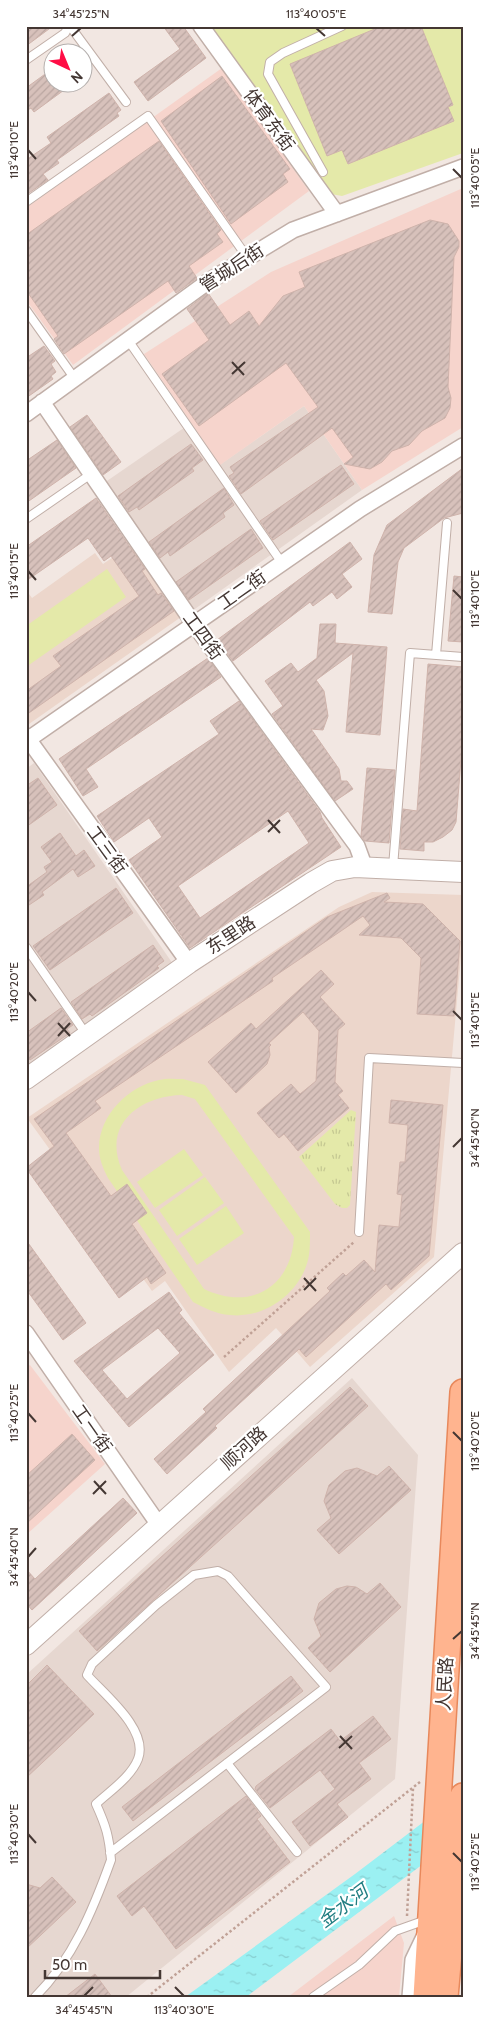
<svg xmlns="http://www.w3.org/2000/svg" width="489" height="2023" font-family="Cabin,'Noto Sans SC',sans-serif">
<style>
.residential{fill:#e6d7d0}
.commercial{fill:#f6d4cc}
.education{fill:#ecd6cb}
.grass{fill:url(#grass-tufts)}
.pitch{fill:#e4e9a9;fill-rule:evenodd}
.water{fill:url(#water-ripples)}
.building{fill:url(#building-hatch);stroke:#cfb3ab;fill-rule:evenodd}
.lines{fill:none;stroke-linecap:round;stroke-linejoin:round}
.service-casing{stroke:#c1afa8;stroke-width:10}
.minor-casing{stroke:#c1afa8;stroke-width:18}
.tertiary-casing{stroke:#c1afa8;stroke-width:22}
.primary-casing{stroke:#e8885b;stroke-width:28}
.path{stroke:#c0a196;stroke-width:2.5;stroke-dasharray:2.5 2.5;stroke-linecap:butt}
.service{stroke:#fff;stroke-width:8}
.minor{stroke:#fff;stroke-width:15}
.tertiary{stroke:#fff;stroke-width:20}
.primary{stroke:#ffb48f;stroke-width:25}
.ticks{fill:none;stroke:#443733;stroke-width:2}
.labels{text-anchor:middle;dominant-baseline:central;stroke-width:4.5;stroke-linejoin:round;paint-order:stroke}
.street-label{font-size:18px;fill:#443733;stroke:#fff}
.water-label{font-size:19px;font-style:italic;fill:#227e82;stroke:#fff}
.neatline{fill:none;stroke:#443733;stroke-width:2}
.ticks-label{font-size:12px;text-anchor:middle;fill:#443733}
</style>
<defs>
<pattern id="grass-tufts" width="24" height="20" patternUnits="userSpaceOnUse" patternTransform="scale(1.25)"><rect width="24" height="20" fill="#e4e9a9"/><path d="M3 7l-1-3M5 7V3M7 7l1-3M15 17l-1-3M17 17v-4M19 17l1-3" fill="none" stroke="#c5c892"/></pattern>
<pattern id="water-ripples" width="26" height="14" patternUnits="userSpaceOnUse" patternTransform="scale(1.25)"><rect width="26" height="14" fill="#9bf0f2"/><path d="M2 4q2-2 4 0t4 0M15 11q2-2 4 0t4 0" fill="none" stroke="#87ced0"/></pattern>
<pattern id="building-hatch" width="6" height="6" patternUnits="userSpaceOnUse" patternTransform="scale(1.25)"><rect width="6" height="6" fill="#d7c1bb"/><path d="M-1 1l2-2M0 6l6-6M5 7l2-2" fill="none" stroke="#baa6a1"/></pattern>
</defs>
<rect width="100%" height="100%" fill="#f2e7e2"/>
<path class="residential" d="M 304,406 L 362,490 L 192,611 L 104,483 L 191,423 L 221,464 Z
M 34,763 L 173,964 L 26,1066 L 26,769 Z
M 352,1378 L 418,1455 L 395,1779 L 126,1997 L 26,1997 L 26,1675 Z"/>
<path class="commercial" d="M 222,68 L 309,191 L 73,365 L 26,300 L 26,208 Z
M 463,188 L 463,427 L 362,490 L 304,406 L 220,465 L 144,354 L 271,272 Z
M 30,1365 L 105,1464 L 26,1535 L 26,1367 Z
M 394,1916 L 404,1943 L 399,1997 L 288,1997 Z"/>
<path class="education" d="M 131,545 L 181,617 L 29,724 L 26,720 L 26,590 L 32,598 L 95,553 L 103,564 Z
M 372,892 L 463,895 L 463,934 L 434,1257 L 310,1367 L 276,1328 L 229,1372 L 165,1281 L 152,1291 L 27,1118 L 339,907 Z"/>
<path class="grass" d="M 351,1110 L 356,1112 L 350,1205 L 347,1208 L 342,1208 L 335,1204 L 299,1157 Z"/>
<path class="pitch" d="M 208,26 L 463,26 L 463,153 L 342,196 L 331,194 Z
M 107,569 L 126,597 L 26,667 L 26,626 Z
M 183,1079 L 205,1085 L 310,1232 C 310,1239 310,1248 309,1255 C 303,1291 266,1319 230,1315 C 216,1314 205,1308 193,1302 L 108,1178 C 103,1168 99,1159 99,1148 C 99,1115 129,1086 159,1080 C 167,1078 175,1079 183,1079 ZM 182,1095 L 195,1099 L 294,1237 C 291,1288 250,1311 204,1289 L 122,1170 C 102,1125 139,1096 182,1095 Z
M 184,1149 L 203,1175 L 155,1208 L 137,1182 Z
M 205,1177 L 224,1203 L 177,1236 L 159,1210 Z
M 226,1206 L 244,1233 L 197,1265 L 179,1239 Z"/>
<path class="water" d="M 463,1792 L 463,1834 L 246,1997 L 185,1997 L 355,1874 Z"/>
<path class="building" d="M 26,26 L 53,26 L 26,46 Z
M 163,26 L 183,26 L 206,58 L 148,101 L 134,82 L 180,49 Z
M 382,26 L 421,26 L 453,105 L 448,107 L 454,121 L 348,164 L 342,150 L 327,156 L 290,64 Z
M 52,69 L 52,82 L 75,82 L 34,112 L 31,108 L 26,111 L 26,88 Z
M 222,76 L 290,169 L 283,174 L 288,182 L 231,224 L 161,121 Z
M 109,93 L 121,110 L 117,113 L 119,116 L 57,160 L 59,163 L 43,174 L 48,180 L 26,195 L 26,160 L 51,143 L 47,137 Z
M 159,141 L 221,230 L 217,234 L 223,242 L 189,266 L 197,278 L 176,293 L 168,281 L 64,354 L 54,339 L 58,336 L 26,290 L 26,235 Z
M 430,220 L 448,224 L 459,241 L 459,247 L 454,257 L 448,387 L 451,398 L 450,408 L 445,418 L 422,431 L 409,445 L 392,451 L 382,462 L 370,469 L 344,464 L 353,457 L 332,428 L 241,494 L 229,476 L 234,473 L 230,467 L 318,407 L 286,363 L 199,426 L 162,374 L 209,340 L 187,309 L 208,293 L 230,325 L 249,311 L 259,326 L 283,296 L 305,287 L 299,272 Z
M 44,346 L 55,361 L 51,364 L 56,372 L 51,376 L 53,379 L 26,398 L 26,358 Z
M 87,415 L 121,462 L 103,475 L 70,427 Z
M 57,440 L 76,468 L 26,503 L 26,461 Z
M 191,444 L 203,460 L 192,468 L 194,471 L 139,510 L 137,507 L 129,512 L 118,496 Z
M 341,465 L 354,484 L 273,540 L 260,521 Z
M 463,468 L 463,513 L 444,518 L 404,548 L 398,562 L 392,614 L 368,612 L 374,555 L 387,525 Z
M 224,488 L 234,505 L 223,513 L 225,517 L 170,556 L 168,552 L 160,558 L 149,542 Z
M 96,498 L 145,569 L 142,571 L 158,595 L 161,593 L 174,611 L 26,715 L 26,691 L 61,666 L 53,656 L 139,596 L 111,556 L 104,561 L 88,538 L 26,581 L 26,547 Z
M 251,529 L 263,548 L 189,600 L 176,582 Z
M 350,542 L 362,559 L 342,574 L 352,587 L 337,599 L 332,592 L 313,606 L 310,602 L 233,661 L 217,640 Z
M 454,576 L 463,577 L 463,642 L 448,641 Z
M 320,624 L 336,624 L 335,643 L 387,647 L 380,735 L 346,732 L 353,653 L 316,680 L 324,691 L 328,716 L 323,730 L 311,729 L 339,769 L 341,781 L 347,781 L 353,789 L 335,801 L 272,714 L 283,706 L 265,681 L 291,663 L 298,672 L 317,658 Z
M 208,658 L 221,677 L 86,769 L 98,787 L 83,796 L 59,759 Z
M 428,664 L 463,667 L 463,735 L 456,822 L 452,830 L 443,837 L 433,842 L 424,842 L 424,851 L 400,849 L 403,809 L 417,811 Z
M 239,701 L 320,812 L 322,818 L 341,847 L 190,948 L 129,860 L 162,837 L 149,818 L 114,842 L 97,816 L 219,734 L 210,721 ZM 288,811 L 309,843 L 200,918 L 178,886 Z
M 367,768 L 395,770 L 389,843 L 365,841 L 361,836 Z
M 38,778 L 57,805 L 26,827 L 26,786 Z
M 60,833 L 76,856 L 84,850 L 95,866 L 78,877 L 73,869 L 42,892 L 44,895 L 26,907 L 26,887 L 47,872 L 44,867 L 52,862 L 41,847 Z
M 116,888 L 133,913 L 50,970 L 33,946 Z
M 387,893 L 390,898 L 384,902 L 423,904 L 460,941 L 454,1016 L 417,1014 L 421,958 L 401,938 L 359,935 L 370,925 L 363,916 L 272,978 L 273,981 L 95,1101 L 101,1108 L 66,1133 L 111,1196 L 127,1184 L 147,1213 L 132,1224 L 166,1273 L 151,1284 L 147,1277 L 119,1298 L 26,1168 L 54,1146 L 34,1119 L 327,917 Z
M 153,945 L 164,961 L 157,966 L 159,968 L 92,1016 L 90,1014 L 82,1019 L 71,1002 Z
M 321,970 L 334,984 L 320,997 L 345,1024 L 338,1030 L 335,1082 L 343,1091 L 338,1095 L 349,1108 L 298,1151 L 284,1134 L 279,1138 L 257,1113 L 291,1084 L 300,1094 L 316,1081 L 319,1031 L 303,1012 L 269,1043 L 271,1045 L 269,1047 L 270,1055 L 267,1064 L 236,1093 L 208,1062 L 251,1023 L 256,1029 Z
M 61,1008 L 73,1025 L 67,1029 L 70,1033 L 30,1060 L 26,1054 L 26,1033 Z
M 391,1100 L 443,1105 L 429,1256 L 391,1290 L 386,1284 L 306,1357 L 299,1349 L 215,1426 L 217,1428 L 167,1474 L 154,1459 L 206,1412 L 203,1409 L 330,1291 L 327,1288 L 343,1273 L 346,1276 L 364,1260 L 375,1272 L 379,1225 L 399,1227 L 402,1195 L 397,1194 L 400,1162 L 405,1162 L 408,1125 L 389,1123 Z
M 26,1240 L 86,1323 L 63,1340 L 26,1289 Z
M 169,1292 L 182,1310 L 179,1313 L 214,1355 L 129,1427 L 74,1361 ZM 158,1328 L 180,1353 L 127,1399 L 102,1370 Z
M 350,1387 L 368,1406 L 97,1651 L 79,1631 Z
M 72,1434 L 95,1460 L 26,1524 L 26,1476 Z
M 389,1466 L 411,1490 L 339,1554 L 317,1530 L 331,1518 L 324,1501 L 329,1485 L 345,1471 L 357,1468 L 377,1476 Z
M 123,1498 L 137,1513 L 32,1610 L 26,1603 L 26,1569 L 35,1579 Z
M 380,1583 L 401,1607 L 330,1672 L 308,1648 L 321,1636 L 314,1619 L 319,1603 L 336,1589 L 347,1586 L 356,1587 L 367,1594 Z
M 47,1665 L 94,1714 L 26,1778 L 26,1686 Z
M 291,1676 L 303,1691 L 133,1821 L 122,1807 Z
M 373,1716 L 391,1739 L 359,1763 L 371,1779 L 337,1804 L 348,1817 L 310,1846 L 292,1822 L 335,1789 L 320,1770 L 270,1808 L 255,1789 L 256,1786 L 331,1729 L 340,1741 Z
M 246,1796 L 261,1816 L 257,1819 L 290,1862 L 176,1949 L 144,1906 L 132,1916 L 117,1896 Z
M 52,1877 L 76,1902 L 26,1949 L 26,1884 L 40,1888 Z
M 95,1974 L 112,1997 L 65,1997 Z"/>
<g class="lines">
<g class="service-casing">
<path id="service" d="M 70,26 L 126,102
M 26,60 L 65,33 L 69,26
M 323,172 L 268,74 L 270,62 L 283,53 L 342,26
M 26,202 L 148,116 L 247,257
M 26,310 L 75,379
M 128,340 L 282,563
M 26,519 L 91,474
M 436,655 L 447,523
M 393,867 L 410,653 L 463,657
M 26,947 L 86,1034
M 359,1232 L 369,1058 L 463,1063
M 227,1763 L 297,1852
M 35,1997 C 73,1959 93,1910 111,1860 C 109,1836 106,1826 96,1804 C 110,1791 131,1777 138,1759 C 149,1730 105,1695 87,1675 L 92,1664 L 156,1605 L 194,1575 L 218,1571 L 228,1576 L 326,1687 L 110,1853
M 313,1997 L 359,1965 L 395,1931 L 426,1920"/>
</g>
<g class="minor-casing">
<path id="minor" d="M 201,26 L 337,214
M 42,402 L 194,624 L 357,846 L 365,868
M 26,414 L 209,281 L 293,230 L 463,167
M 26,736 L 189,963
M 26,741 L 360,509 L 463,446
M 26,1333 L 159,1525
M 410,1997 L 413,1960 L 425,1935"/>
</g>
<g class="tertiary-casing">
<path id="tertiary" d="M 26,1079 L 189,963 L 311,883 L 332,871 L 355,867 L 463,872
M 26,1645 L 463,1253"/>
</g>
<g class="primary-casing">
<path id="primary" d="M 426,1997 L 463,1392
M 445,1997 L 463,1796"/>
</g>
<path class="path" d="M 224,1357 L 354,1242
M 407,1916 L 413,1788
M 147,1997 L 420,1782"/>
<use href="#service" class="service"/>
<use href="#minor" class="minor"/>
<use href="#tertiary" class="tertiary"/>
<use href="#primary" class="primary"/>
</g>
<path class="ticks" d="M 316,28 L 325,36M 72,36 L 81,28M 28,150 L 36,159M 453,169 L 462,178M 232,362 L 244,375M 232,374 L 245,362M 28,571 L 36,580M 453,590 L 462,599M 268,820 L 280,833M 268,832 L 280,820M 28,992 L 36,1001M 453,1011 L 462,1020M 58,1023 L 70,1036M 58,1036 L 70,1023M 453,1147 L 462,1138M 304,1278 L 316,1291M 304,1290 L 316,1278M 28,1413 L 36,1422M 453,1432 L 462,1441M 94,1481 L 106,1494M 93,1494 L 106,1481M 28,1557 L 36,1548M 453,1639 L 462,1631M 340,1736 L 352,1749M 339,1748 L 352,1736M 28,1834 L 36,1843M 453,1853 L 462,1862M 175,1987 L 184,1996M 84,1996 L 93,1987"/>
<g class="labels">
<g class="street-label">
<text transform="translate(269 120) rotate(54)">体育东街</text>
<text transform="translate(232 268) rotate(-33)">管城后街</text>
<text transform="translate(242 590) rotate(-35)">工二街</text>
<text transform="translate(203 636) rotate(54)">工四街</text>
<text transform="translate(107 850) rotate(54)">工三街</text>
<text transform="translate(231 935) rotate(-33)">东里路</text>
<text transform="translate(92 1429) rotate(55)">工一街</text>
<text transform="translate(244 1448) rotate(-42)">顺河路</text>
<text transform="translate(445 1684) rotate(-87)">人民路</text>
</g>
<g class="water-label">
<text transform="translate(343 1906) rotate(-37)">金水河</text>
</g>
</g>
<rect width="489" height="2023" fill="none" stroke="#ffffff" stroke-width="55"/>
<g transform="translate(68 68) rotate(136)"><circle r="24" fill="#ffffff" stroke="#b4afad"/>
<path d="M0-4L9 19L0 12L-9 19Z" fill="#ff0d45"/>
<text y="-8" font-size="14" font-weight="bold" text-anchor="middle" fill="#443733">N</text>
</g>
<path d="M45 1970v8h115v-8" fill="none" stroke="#443733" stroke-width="2.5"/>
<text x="52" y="1970" font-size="15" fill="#443733" stroke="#ffffff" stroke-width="4" paint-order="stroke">50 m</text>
<rect x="28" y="28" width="434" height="1968" class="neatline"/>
<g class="ticks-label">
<text x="81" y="18">34°45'25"N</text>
<text x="316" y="18">113°40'05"E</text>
<text transform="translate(14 150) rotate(-90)" y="4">113°40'10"E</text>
<text transform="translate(475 178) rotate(-90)" y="4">113°40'05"E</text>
<text transform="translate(14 571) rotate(-90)" y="4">113°40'15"E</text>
<text transform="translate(475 599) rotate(-90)" y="4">113°40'10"E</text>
<text transform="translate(14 992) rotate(-90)" y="4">113°40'20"E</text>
<text transform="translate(475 1020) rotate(-90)" y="4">113°40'15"E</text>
<text transform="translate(475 1138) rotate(-90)" y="4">34°45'40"N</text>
<text transform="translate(14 1413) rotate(-90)" y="4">113°40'25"E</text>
<text transform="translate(475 1441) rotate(-90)" y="4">113°40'20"E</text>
<text transform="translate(14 1557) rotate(-90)" y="4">34°45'40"N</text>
<text transform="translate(475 1631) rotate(-90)" y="4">34°45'45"N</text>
<text transform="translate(14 1834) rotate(-90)" y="4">113°40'30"E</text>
<text transform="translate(475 1862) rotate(-90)" y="4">113°40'25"E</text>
<text x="84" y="2014">34°45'45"N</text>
<text x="184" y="2014">113°40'30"E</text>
</g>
</svg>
